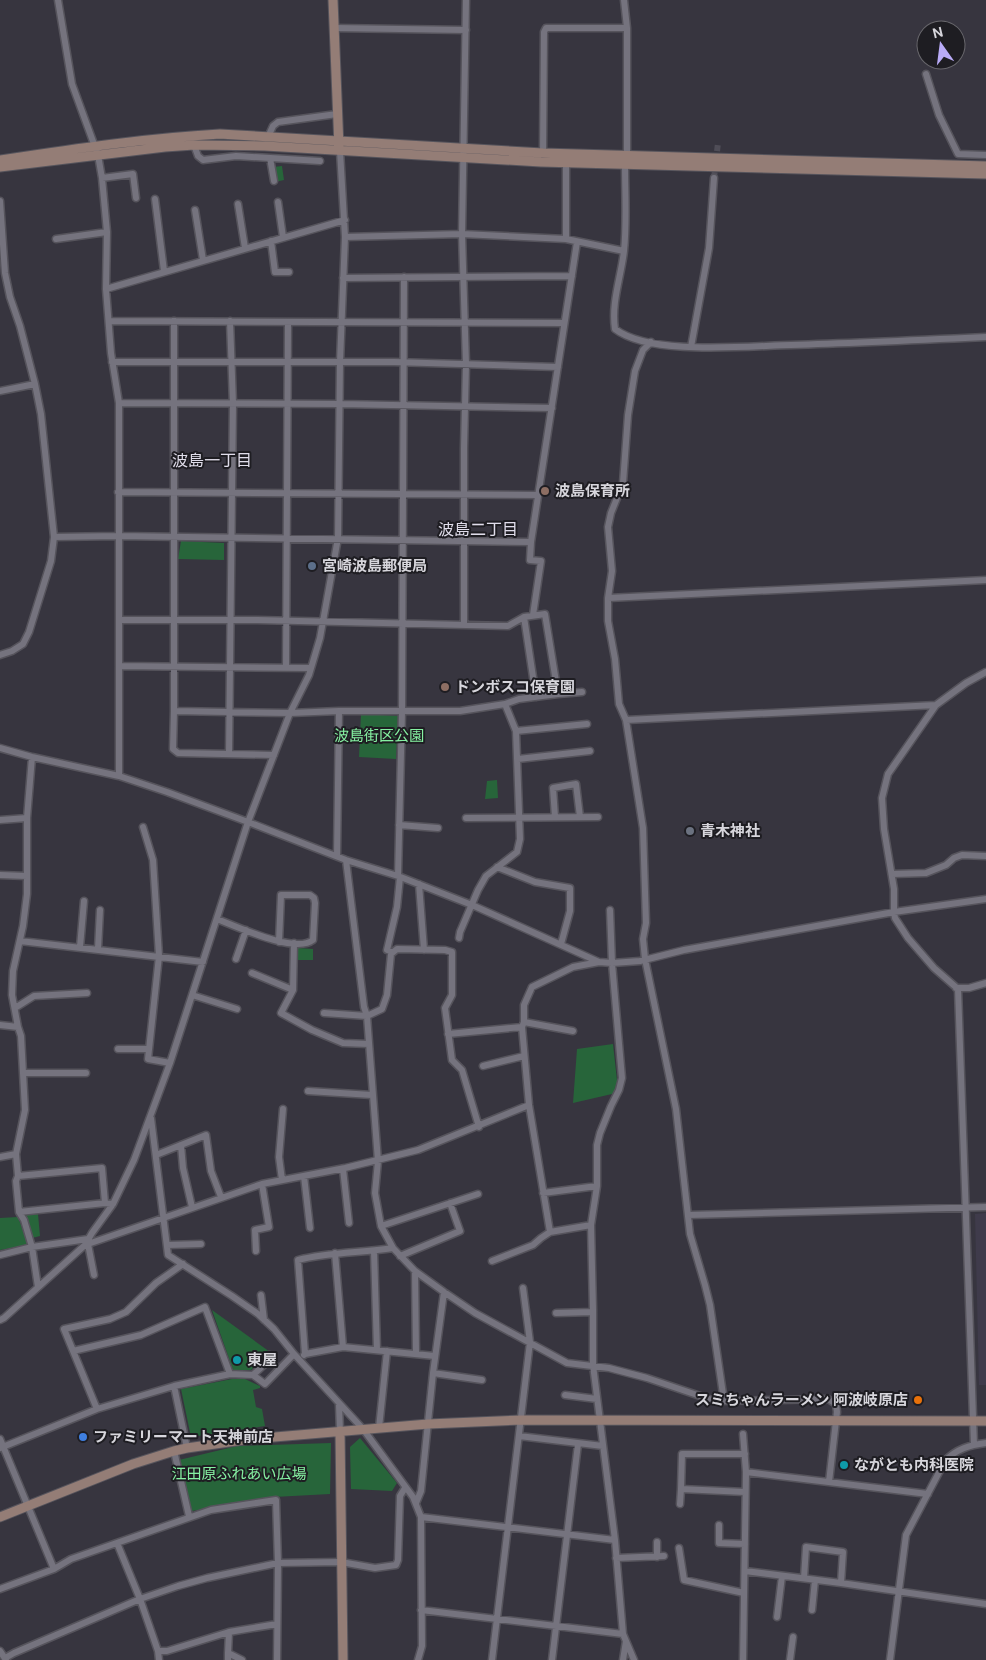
<svg xmlns="http://www.w3.org/2000/svg" width="986" height="1660" font-family="'DM Sans','Noto Sans JP',sans-serif">
<style>
.built{fill:#3f3b4b}
.green{fill:#27653a}
.lines{fill:none;stroke-linecap:round;stroke-linejoin:round}
.street-tunnel{stroke:#4f4d57;stroke-width:6;stroke-dasharray:6 3;stroke-linecap:butt}
.street-casing{stroke:#56545c;stroke-width:9}
.secondary-casing{stroke:#56545c;stroke-width:11}
.street{stroke:#75737e;stroke-width:6}
.secondary{stroke:#947d76;stroke-width:9}
.education-dot{fill:#8d6e63;stroke:#1e1d22;stroke-width:2}
.service-dot{fill:#5c6f8a;stroke:#1e1d22;stroke-width:2}
.worship-dot{fill:#6b7280;stroke:#1e1d22;stroke-width:2}
.culture-dot{fill:#0f9aa8;stroke:#1e1d22;stroke-width:2}
.food-dot{fill:#e8710a;stroke:#1e1d22;stroke-width:2}
.shop-dot{fill:#3f7fe0;stroke:#1e1d22;stroke-width:2}
.labels{text-anchor:middle;dominant-baseline:central;stroke-width:4;stroke-linejoin:round;paint-order:stroke}
.poi-label{font-size:15px;font-weight:bold;fill:#d7d6dc;stroke:#1e1d22;text-anchor:start}
.park-label{font-size:15px;fill:#86f1a2;stroke:#1e1d22}
.neighbourhood-label{font-size:16px;fill:#e0ddea;stroke:#1e1d22}
</style>
<rect width="100%" height="100%" fill="#37353f"/>
<path class="built" d="M 986,1213 L 986,1385 L 979,1385 L 975,1214 Z"/>
<path class="green" d="M 282,166 L 284,180 L 275,182 L 273,167 Z
M 181,541 L 224,543 L 224,560 L 178,559 Z
M 361,714 L 398,716 L 396,759 L 359,757 Z
M 497,780 L 498,798 L 485,799 L 487,781 Z
M 298,948 L 313,949 L 313,960 L 297,960 Z
M 613,1044 L 618,1089 L 612,1094 L 573,1103 L 577,1049 Z
M 38,1214 L 40,1236 L 32,1238 L 24,1215 Z
M 18,1217 L 28,1245 L 0,1250 L 0,1218 Z
M 212,1310 L 270,1352 L 251,1370 L 233,1370 Z
M 232,1379 L 245,1379 L 260,1386 L 260,1388 L 253,1390 L 256,1407 L 262,1409 L 265,1426 L 191,1437 L 181,1389 Z
M 360,1438 L 397,1483 L 392,1491 L 351,1489 L 350,1447 Z
M 331,1443 L 330,1494 L 274,1497 L 192,1511 L 179,1460 L 237,1446 Z"/>
<g class="lines">
<path class="street-tunnel" d="M 714,178 L 718,143"/>
<g class="street-casing">
<path id="street" d="M 58,0 L 72,84 L 98,155 L 102,178 L 107,232 L 106,289 L 111,353 L 119,403 L 119,776
M 624,0 L 627,28 L 627,155 L 625,165 C 625,193 627,223 624,251 C 621,277 611,303 615,329 C 650,356 747,346 791,345 C 856,343 921,340 986,337
M 334,28 L 466,30
M 926,74 L 939,115 L 958,154 L 986,155
M 268,137 L 273,126 L 278,122 L 337,114
M 194,145 L 198,156 L 203,160 L 236,156 L 320,161
M 543,153 L 544,32 L 546,28 L 627,28
M 270,158 L 274,181
M 566,163 L 566,239
M 102,178 L 133,174 L 136,198
M 155,199 L 164,271
M 0,201 L 5,273 L 10,297 L 20,326 L 35,384 L 41,414 L 54,537 L 51,561 L 29,632 L 23,644 L 12,651 L 0,655
M 278,202 L 283,237
M 238,204 L 245,248
M 195,210 L 203,260
M 345,237 L 462,234 L 566,239 L 624,251
M 56,239 L 107,232
M 271,241 L 275,272 L 289,272
M 343,278 L 572,276
M 106,289 L 345,220
M 110,321 L 564,323
M 174,321 L 174,711 L 290,713 L 339,711 L 460,711 L 505,704 L 519,699 L 558,694
M 651,342 L 643,350 L 635,371 L 628,415 L 623,483 L 611,513 L 608,527 L 612,571 L 608,598 L 608,621 L 615,659 L 619,704 L 626,720 L 643,828 L 646,923 L 643,939 L 645,959 L 676,1109 L 690,1234 L 705,1285 L 710,1305 L 724,1401
M 691,347 L 709,248 L 714,178
M 112,362 L 394,362 L 558,367
M 0,391 L 35,384
M 119,403 L 340,404 L 552,408
M 118,492 L 538,495
M 54,537 L 118,536 L 531,542 L 577,242
M 531,542 L 530,560 L 541,561 L 533,615
M 608,598 L 986,580
M 524,617 L 536,697
M 119,620 L 257,620 L 508,626 L 524,617 L 545,614 L 558,694 L 582,692
M 464,625 L 464,448 L 466,364 L 462,234 L 466,0
M 119,666 L 311,668
M 286,668 L 288,322
M 174,711 L 173,749 L 178,753 L 274,755
M 626,720 L 936,705
M 516,731 L 587,724
M 0,748 L 32,757 L 119,776 L 167,792 L 248,822 L 346,860 L 398,876 L 472,905 L 599,962
M 229,754 L 233,404 L 230,321
M 32,757 L 27,818 L 27,894 L 23,926 L 13,971 L 12,995 L 18,1027 L 21,1036 L 25,1110 L 16,1154 L 18,1176 L 16,1181 L 19,1212 L 24,1220 L 32,1247 L 38,1287
M 518,759 L 590,751
M 555,817 L 553,788 L 576,784 L 580,817
M 466,818 L 598,817
M 0,820 L 27,818
M 399,825 L 438,828
M 143,827 L 153,860 L 159,956 L 148,1059 L 170,1063
M 337,856 L 339,711
M 346,860 L 364,1007 L 367,1016 L 378,1161 L 375,1193 L 381,1226 L 393,1248 L 415,1271 L 444,1292 L 475,1313 L 567,1363 L 609,1368 L 647,1378 L 715,1401 L 828,1399 L 836,1404 L 837,1412 L 829,1482
M 497,867 L 535,882 L 570,888 L 570,911 L 561,944
M 892,874 L 926,873 L 946,865 L 954,858 L 962,855 L 986,856
M 0,875 L 27,876
M 398,876 L 402,712 L 404,277
M 419,884 L 424,950
M 610,910 L 612,963 L 622,1078 L 619,1090 L 611,1106 L 600,1133 L 597,1145 L 597,1186 L 591,1225 L 593,1309 L 593,1365 L 615,1540 L 623,1634 L 634,1660
M 217,919 C 238,927 295,954 313,940 L 315,903 L 314,898 L 310,895 L 281,895 L 279,942
M 459,938 L 460,932 L 478,890 L 486,876 L 517,852 L 520,839 L 516,731 L 505,704
M 20,941 L 203,962
M 294,943 L 293,990 L 281,1013 L 312,1030 L 343,1043 L 369,1044
M 80,947 L 84,901
M 98,949 L 100,910
M 393,952 L 387,950 L 397,907 L 400,877
M 236,959 L 246,930
M 252,973 L 293,990
M 956,988 L 969,988 L 986,983
M 192,995 L 237,1009
M 15,1008 L 34,996 L 87,993
M 324,1013 L 367,1016 L 382,1009 L 387,995 L 391,954 L 397,949 L 445,950 L 452,952 L 452,995 L 445,1008 L 452,1060 L 462,1070 L 479,1127
M 524,1022 L 573,1031
M 0,1025 L 18,1027
M 448,1034 L 522,1027
M 118,1049 L 149,1049
M 483,1066 L 524,1056
M 23,1073 L 86,1073
M 308,1091 L 372,1095
M 151,1118 L 168,1255 L 232,1296 L 258,1314 L 274,1329 L 294,1354 L 363,1429 L 413,1497 L 421,1517 L 422,1646 L 418,1660
M 181,1145 L 183,1168 L 192,1207
M 156,1155 L 206,1135 L 211,1171 L 221,1197
M 0,1157 L 16,1154
M 343,1169 L 349,1223
M 18,1176 L 102,1168 L 105,1203 L 113,1204
M 304,1176 L 310,1228
M 282,1180 L 279,1157 L 283,1109
M 543,1193 L 597,1186
M 19,1212 L 105,1203
M 688,1215 L 986,1207
M 591,1225 L 550,1232 L 529,1105 L 522,1027 L 524,1022 L 524,1005 L 532,987 L 573,967 L 599,962 L 612,963 L 640,961 L 684,950 L 894,912 L 986,899
M 381,1226 L 478,1194
M 88,1244 L 94,1275
M 85,1245 L 262,1184 L 345,1168 L 418,1150 L 529,1105
M 167,1245 L 201,1244
M 256,1251 L 255,1230 L 269,1227 L 262,1184
M 374,1251 L 377,1350
M 335,1253 L 343,1347
M 0,1255 L 32,1247 L 88,1239
M 400,1256 L 460,1231 L 450,1203
M 492,1261 L 533,1245 L 541,1238 L 550,1232
M 415,1271 L 416,1353
M 261,1295 L 264,1320
M 556,1313 L 593,1312
M 0,1320 L 4,1318 L 85,1245 L 92,1233 L 113,1204 L 134,1160 L 170,1063 L 248,822 L 290,713 L 309,675 L 320,638 L 338,538 L 340,362 L 345,237 L 340,151
M 73,1351 L 141,1335 L 205,1307 L 230,1374
M 305,1354 L 298,1260 C 330,1252 361,1253 393,1248
M 304,1355 L 305,1354 L 343,1347 L 435,1356
M 433,1373 L 482,1380
M 253,1375 L 266,1363 L 269,1355
M 174,1386 L 187,1448
M 565,1395 L 597,1399
M 339,1405 L 340,1431
M 97,1409 L 64,1329 L 110,1319 L 126,1312 L 156,1283 L 183,1264
M 379,1428 L 387,1351
M 519,1436 L 603,1446
M 0,1439 L 54,1569
M 974,1445 L 958,989 L 934,968 L 908,938 L 895,918 L 894,912 L 894,889 L 884,829 L 882,798 L 888,774 L 936,705 L 966,683 L 986,672
M 0,1448 L 97,1409 L 174,1386 L 230,1374 L 253,1375 L 265,1384 L 294,1354
M 174,1451 L 189,1516
M 746,1472 L 928,1494
M 745,1492 L 681,1489 L 682,1454 L 745,1454
M 416,1503 L 421,1491 L 433,1373 L 444,1292
M 680,1504 L 681,1489
M 421,1517 L 615,1540
M 719,1525 L 719,1543 L 745,1544
M 657,1542 L 657,1557
M 117,1543 L 140,1599 L 158,1651 L 159,1660
M 679,1548 L 684,1580 L 744,1593
M 616,1558 L 664,1556
M 745,1571 L 841,1583 L 986,1604
M 804,1578 L 806,1547 L 843,1552 L 841,1583
M 0,1589 L 54,1569 L 71,1559 L 211,1510 L 276,1500 L 278,1563 L 277,1660
M 421,1610 L 623,1634
M 812,1610 L 815,1580
M 777,1617 L 782,1576
M 0,1651 L 6,1660
M 158,1651 L 167,1651 L 229,1632 L 277,1624
M 228,1653 L 229,1632
M 5,1658 L 14,1653 L 140,1599 L 178,1586 L 207,1578 L 278,1563 L 341,1562 L 375,1568 L 396,1565 L 398,1560 L 400,1496 L 405,1488
M 228,1660 L 228,1653 L 242,1660
M 492,1660 L 530,1342 L 523,1288
M 552,1660 L 578,1444
M 623,1660 L 626,1641
M 743,1660 L 746,1472 L 743,1434
M 790,1660 L 793,1637
M 890,1660 L 906,1535 L 945,1461 C 956,1449 970,1445 986,1443"/>
</g>
<g class="secondary-casing">
<path id="secondary" d="M 333,0 L 339,147
M 0,160 C 73,149 146,138 220,134 L 543,153 L 986,166
M 0,167 L 165,147 L 194,145 L 265,146 L 541,162 L 986,174
M 340,1431 L 343,1660
M 0,1517 L 133,1464 L 174,1451 L 187,1448 L 250,1439 L 428,1424 L 521,1420 L 986,1421"/>
</g>
<use href="#street" class="street"/>
<use href="#secondary" class="secondary"/>
</g>
<g class="education-dot">
<circle cx="545" cy="491" r="5"/>
<circle cx="445" cy="687" r="5"/>
</g>
<circle class="service-dot" cx="312" cy="566" r="5"/>
<circle class="worship-dot" cx="690" cy="831" r="5"/>
<g class="culture-dot">
<circle cx="237" cy="1360" r="5"/>
<circle cx="844" cy="1465" r="5"/>
</g>
<circle class="food-dot" cx="918" cy="1400" r="5"/>
<circle class="shop-dot" cx="83" cy="1437" r="5"/>
<g class="labels">
<g class="poi-label">
<text x="555" y="491">波島保育所</text>
<text x="322" y="566">宮崎波島郵便局</text>
<text x="455" y="687">ドンボスコ保育園</text>
<text x="700" y="831">青木神社</text>
<text x="247" y="1360">東屋</text>
<text x="908" y="1400" text-anchor="end">スミちゃんラーメン 阿波岐原店</text>
<text x="93" y="1437">ファミリーマート天神前店</text>
<text x="854" y="1465">ながとも内科医院</text>
</g>
<g class="park-label">
<text x="379" y="736">波島街区公園</text>
<text x="239" y="1474">江田原ふれあい広場</text>
</g>
<g class="neighbourhood-label">
<text x="212" y="460">波島一丁目</text>
<text x="478" y="529">波島二丁目</text>
</g>
</g>
<g transform="translate(941 45) rotate(346)"><circle r="24" fill="#1e1d22" stroke="#68676c"/>
<path d="M0-4L9 19L0 12L-9 19Z" fill="#b9abf7"/>
<text y="-8" font-size="14" font-weight="bold" text-anchor="middle" fill="#d7d6dc">N</text>
</g>
</svg>
